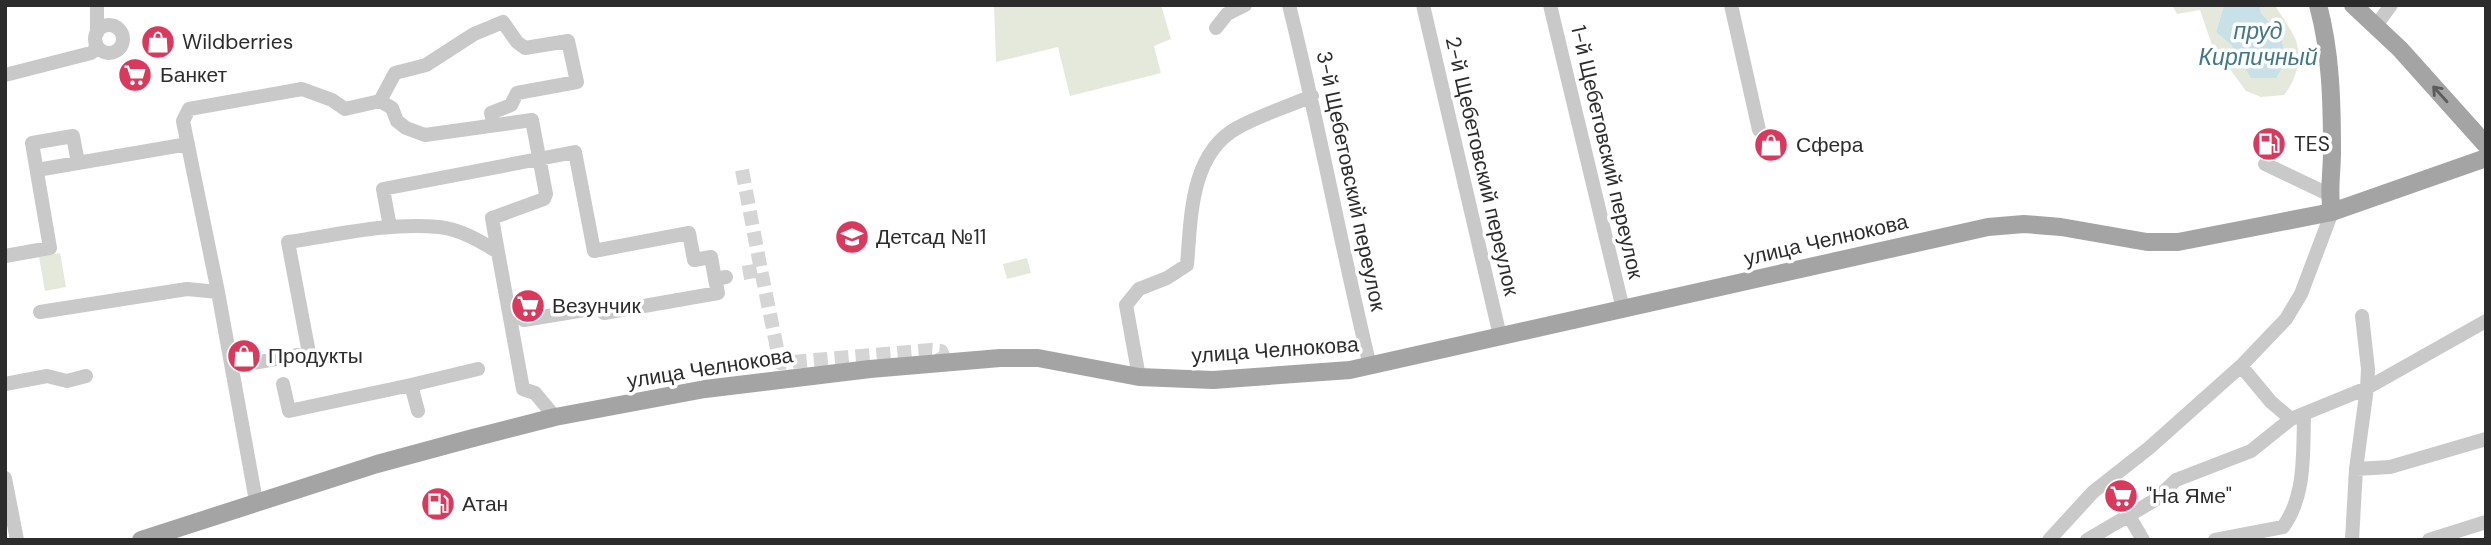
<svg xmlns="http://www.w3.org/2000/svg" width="2491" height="545" font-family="'DM Sans',sans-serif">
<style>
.green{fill:#e5e9db}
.water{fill:#c8e0e8}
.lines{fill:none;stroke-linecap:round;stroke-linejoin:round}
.minor-tunnel{stroke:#d5d5d5;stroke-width:14;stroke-dasharray:14 7;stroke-linecap:butt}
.minor{stroke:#c9c9c9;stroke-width:14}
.major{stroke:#a4a4a4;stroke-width:18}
.oneway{stroke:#5c5c5c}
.labels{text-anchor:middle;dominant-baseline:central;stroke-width:7;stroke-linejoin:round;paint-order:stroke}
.poi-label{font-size:21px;fill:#2c2c2c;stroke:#fff;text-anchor:start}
.street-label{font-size:21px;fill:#2c2c2c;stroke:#fff}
.water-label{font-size:23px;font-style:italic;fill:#407789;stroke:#fff}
</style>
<rect width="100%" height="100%" fill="#fff"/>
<path class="green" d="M 994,5 L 1161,5 L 1171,39 L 1154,46 L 1161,73 L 1070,96 L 1058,47 L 996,62 Z
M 2172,5 L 2224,5 L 2216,32 L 2231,45 L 2252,78 L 2276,77 L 2280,34 L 2261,13 L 2260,5 L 2275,5 C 2281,16 2290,27 2295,38 C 2303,57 2296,81 2284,95 L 2261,97 L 2246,91 L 2212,45 L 2200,10 L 2177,14 Z
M 60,253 L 66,287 L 45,291 L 39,257 Z
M 1027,258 L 1031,273 L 1007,279 L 1003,264 Z"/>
<path class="water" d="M 2224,5 L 2260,5 L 2261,13 L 2280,34 L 2286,61 L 2276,78 L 2251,78 L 2231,45 L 2216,32 Z"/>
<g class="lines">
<path class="minor-tunnel" d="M 742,170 L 761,270
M 743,273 L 761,270 L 780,363 L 931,350 L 941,351 L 946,362"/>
<path class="minor" d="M 97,5 L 97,33
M 1289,5 C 1319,125 1341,246 1370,366
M 1423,5 L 1500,336
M 1550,5 L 1623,309
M 1731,5 L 1759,130
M95 39a14 14 0 1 1 28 0a14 14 0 1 1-28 0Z
M 2375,27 L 2391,5
M 1216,28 L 1227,14 L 1245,5
M 5,75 L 91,53 L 95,50 L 96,43
M 380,101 L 392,108 L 397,121 L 406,128 L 425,135 L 532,120 L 546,194 L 544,199 L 492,218 L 498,252
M 2265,164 L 2328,194
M 37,170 L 188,144
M 390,227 L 383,189 L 575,152 L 594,251 L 689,233 L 694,260 L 711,257 L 715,279 L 726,277
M 5,256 L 50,248 L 32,143 L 73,136 L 78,163
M 40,312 L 187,289 L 218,292
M 524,320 L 603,307 L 604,313 L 718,293 L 715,279
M 2241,366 L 2271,402 L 2291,419
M 232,367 L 309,353 L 288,242 C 337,235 389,222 439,227 C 460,229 480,241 498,252 L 523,389 L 535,393 L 555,417
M 1139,377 L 1126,305 L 1139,289 L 1167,278 L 1187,265 C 1191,218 1190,154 1237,128 C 1260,115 1287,107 1312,96
M 5,384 L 47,376 L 67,381 L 86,376
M 283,384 L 289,411 L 411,385 L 418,411
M 411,385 L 478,369
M 2356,469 L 2390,467 L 2486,439
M 5,478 L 17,540
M 256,501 L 218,292 L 183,121 L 189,109 L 302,89 L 332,100 L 345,109 L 380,101 L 395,73 L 426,65 L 474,34 L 503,22 L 517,42 L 525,48 L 568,41 L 577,82 L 517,93 L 511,105 L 491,113 L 494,125
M 2129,516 L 2143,540
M 2049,540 L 2093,492 L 2149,448 L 2241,366 L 2286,319 L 2301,294 L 2332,212
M 2087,540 L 2155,500 L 2176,480 L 2251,451 L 2291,419 L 2367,388 L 2486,321
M 2215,540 L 2283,527 C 2306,496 2303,451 2304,414
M 2352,540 L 2356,469 L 2367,388 L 2368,369 L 2362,316
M 2429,540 L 2486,522"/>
<path class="major" d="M 2318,5 C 2331,52 2332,104 2332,152 C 2332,173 2328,192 2332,212
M 2353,5 L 2400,49 L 2486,145
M 141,540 L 377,464 L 473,438 L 555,417 L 705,389 L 870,369 L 1000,358 L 1038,358 L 1139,377 L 1213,380 L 1350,370 L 1988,227 L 2024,224 L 2061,227 L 2147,242 L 2178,242 L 2332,212 L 2486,158"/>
</g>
<defs><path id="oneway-shaft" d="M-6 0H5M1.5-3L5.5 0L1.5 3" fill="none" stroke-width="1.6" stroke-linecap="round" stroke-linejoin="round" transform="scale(1.75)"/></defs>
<use class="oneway" href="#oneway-shaft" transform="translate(2440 94) rotate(-132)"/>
<defs>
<g id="shop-disc" transform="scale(1.75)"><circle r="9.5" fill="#d9395c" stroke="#fff"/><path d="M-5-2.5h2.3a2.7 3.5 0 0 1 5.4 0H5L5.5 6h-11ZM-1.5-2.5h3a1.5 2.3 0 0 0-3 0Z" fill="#fff"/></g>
<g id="supermarket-disc" transform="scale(1.75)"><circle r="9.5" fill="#d9395c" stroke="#fff"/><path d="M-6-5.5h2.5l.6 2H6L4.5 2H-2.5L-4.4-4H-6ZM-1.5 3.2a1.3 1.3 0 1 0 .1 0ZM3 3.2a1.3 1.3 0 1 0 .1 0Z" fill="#fff"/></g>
<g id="fuel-disc" transform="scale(1.75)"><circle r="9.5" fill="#d9395c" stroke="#fff"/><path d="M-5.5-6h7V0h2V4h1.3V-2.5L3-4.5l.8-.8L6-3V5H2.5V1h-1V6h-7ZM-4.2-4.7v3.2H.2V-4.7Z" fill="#fff"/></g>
<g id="school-disc" transform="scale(1.75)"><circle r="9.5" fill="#d9395c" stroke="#fff"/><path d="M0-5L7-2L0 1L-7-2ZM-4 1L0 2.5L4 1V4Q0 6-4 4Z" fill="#fff"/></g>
</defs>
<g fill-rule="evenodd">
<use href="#shop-disc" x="158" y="42"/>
<use href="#supermarket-disc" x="135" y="75"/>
<use href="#fuel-disc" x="2269" y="144"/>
<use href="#shop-disc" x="1771" y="145"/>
<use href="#school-disc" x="852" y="237"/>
<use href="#supermarket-disc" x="528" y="306"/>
<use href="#shop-disc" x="244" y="356"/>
<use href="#supermarket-disc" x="2121" y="496"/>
<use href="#fuel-disc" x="438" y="504"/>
</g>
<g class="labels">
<g class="poi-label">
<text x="182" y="42">Wildberries</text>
<text x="160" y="75">Банкет</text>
<text x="2294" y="144">TES</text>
<text x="1796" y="145">Сфера</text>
<text x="876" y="237">Детсад №11</text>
<text x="552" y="306">Везунчик</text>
<text x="268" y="356">Продукты</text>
<text x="2146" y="496">"На Яме"</text>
<text x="462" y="504">Атан</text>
</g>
<g class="street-label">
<text transform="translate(1607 152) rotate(77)">1-й Щебетовский переулок</text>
<text transform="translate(1482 166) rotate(77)">2-й Щебетовский переулок</text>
<text transform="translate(1351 181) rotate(78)">3-й Щебетовский переулок</text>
<text transform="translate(1826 240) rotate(-13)">улица Челнокова</text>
<text transform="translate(1275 350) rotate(-4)">улица Челнокова</text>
<text transform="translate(710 368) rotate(-9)">улица Челнокова</text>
</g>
<g class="water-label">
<text x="2258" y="31">пруд<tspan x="2258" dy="26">Кирпичный</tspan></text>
</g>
</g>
<rect width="2491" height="545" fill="none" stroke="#2c2c2c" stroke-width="14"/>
</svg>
